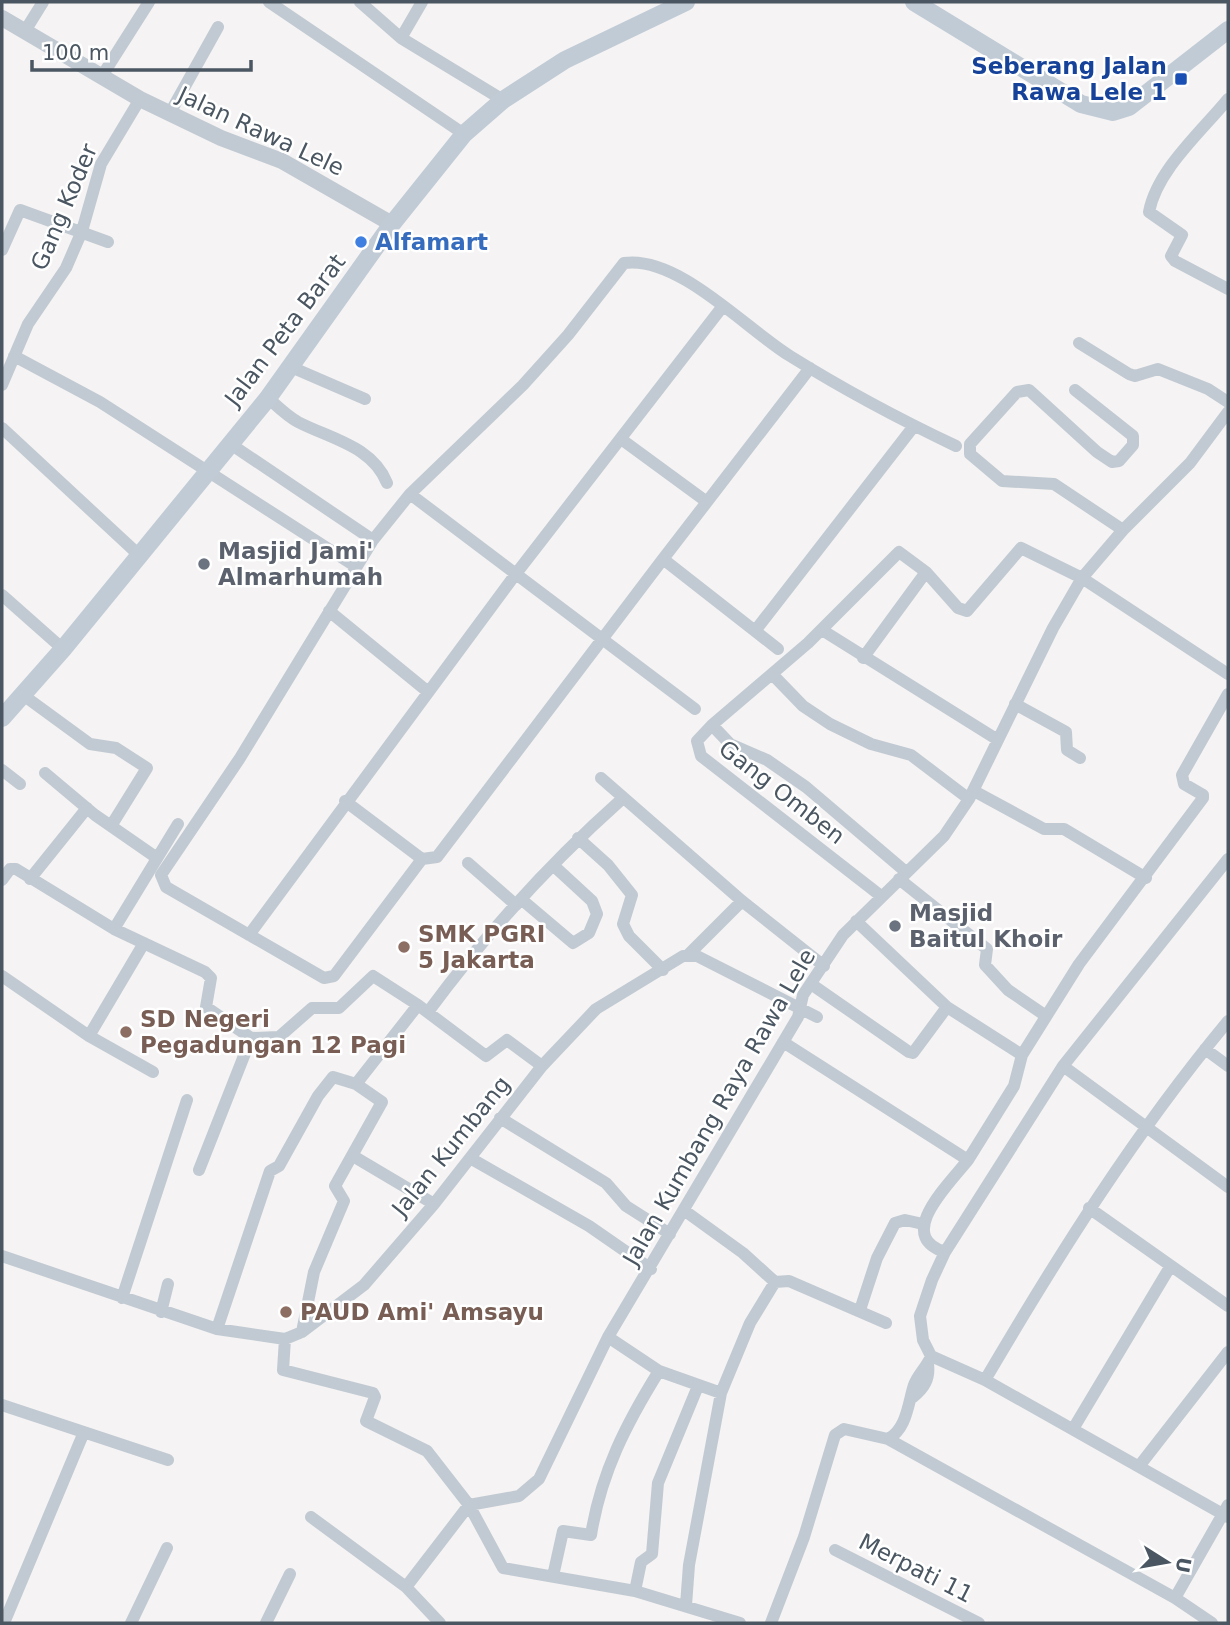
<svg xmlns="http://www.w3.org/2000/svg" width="1230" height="1625" font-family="'DejaVu Sans',sans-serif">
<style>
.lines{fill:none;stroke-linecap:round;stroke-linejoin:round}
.minor{stroke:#c1cad2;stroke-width:12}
.tertiary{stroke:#c1cad2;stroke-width:16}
.secondary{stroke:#c1cbd6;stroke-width:18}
.transit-dot{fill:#1a4fb4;stroke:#fff;stroke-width:2.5}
.shop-dot{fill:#3f7fe0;stroke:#fff;stroke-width:2.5}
.worship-dot{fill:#6b7280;stroke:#fff;stroke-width:2.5}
.education-dot{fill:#8d6e63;stroke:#fff;stroke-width:2.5}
.labels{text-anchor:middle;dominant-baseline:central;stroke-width:5;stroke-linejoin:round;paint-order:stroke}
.transit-label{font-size:23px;font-weight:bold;fill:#164399;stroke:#fff;text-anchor:end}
.street-label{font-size:23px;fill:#4a5661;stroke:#fff}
.shop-label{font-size:23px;font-weight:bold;fill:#366cbe;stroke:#fff;text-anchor:start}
.worship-label{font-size:23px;font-weight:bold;fill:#5b616d;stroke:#fff;text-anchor:start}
.education-label{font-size:23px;font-weight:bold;fill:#785e54;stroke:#fff;text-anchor:start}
</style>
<rect width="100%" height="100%" fill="#f5f3f3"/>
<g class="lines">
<path class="minor" d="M 269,2 L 464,134
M 360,2 L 401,38 L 503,100
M 25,31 L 43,2
M 401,38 L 422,2
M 102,76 L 149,2
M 1228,99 C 1201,132 1157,170 1149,212 L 1182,235 L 1171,256 L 1175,261 L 1228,289
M 170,113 L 218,27
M 2,250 L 20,210 L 108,242
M 1079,343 L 1129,374 L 1135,376 L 1158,369 L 1208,389 L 1228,402
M 14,356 L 100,402 L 355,566
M 291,367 L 365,399
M 810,368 L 663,559 L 755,631 L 914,426
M 2,385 L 28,324 L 66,268 L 82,231 L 101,164 L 140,99
M 1075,390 L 1133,436 L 1133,445 L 1119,461 L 1112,462 L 1097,452 L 1029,390 L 1017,392 L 970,444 L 970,454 L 1002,481 L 1054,484 L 1123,530
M 268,398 C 277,406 287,416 298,422 C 331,439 372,446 387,483
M 2,428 L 139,555
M 621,439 L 707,502
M 229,443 L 373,540
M 410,494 L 695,709
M 2,595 L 63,649
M 329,611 L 427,691
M 822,630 L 998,740
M 755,631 L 778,649
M 863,658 L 926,572
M 772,674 L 803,706 L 830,724 L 871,744 L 911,755 L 969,799
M 23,695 L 90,744 L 116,748 L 147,768 L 111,826
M 1015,704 L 1066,732 L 1067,750 L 1080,758
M 712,725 L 730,744 L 767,760 L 806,787 L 906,872
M 2,770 L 20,784
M 45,773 L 95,815 L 157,858
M 601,778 L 742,901 L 824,966
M 974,791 L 1044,829 L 1064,829 L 1146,878
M 345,801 L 422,859 L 437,857 L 663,559
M 578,838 L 608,865 L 632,895 L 623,924 L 629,936 L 663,970
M 422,859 L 334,976 L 324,978 L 166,887 L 161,875 L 240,758 L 373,540 L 410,494 L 523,385 L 568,335 L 624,263 C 678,255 746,329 790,356 C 843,389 899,419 956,446
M 1228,859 L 1063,1066 L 945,1252 L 932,1280 L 920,1316 L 923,1340 L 931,1356 L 985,1380 L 1228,1517
M 468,863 L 516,905
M 30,879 L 87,808
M 899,879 L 987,949 L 985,965 L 1008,990 L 1046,1016
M 2,880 L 10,869 L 16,869 L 114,929 L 205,972 L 211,978 L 206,1007 L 251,1038
M 881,896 L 701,756 L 697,741 L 712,725 L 808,643 L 899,552 L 926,572 L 958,608 L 967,611 L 1021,548 L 1082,578 L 1228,674
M 521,899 L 573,943 L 589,933 L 597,914 L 592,901 L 554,866
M 856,921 L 947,1007 L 1022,1055
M 114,929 L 178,824
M 249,935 L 515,575 L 723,306
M 689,954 L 742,901
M 2,976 L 89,1036 L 153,1072
M 811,984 L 909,1052 L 913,1053 L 947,1007
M 428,1012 C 485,935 550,863 622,799
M 89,1036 L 144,943
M 783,1042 L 968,1160 C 949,1184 894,1236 945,1252
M 1205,1049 L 1228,1066
M 1063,1066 L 1228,1187
M 500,1118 L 606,1183 L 626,1206 L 670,1234
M 353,1156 L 434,1204
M 470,1158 L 589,1226 L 651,1269
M 968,1160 L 1014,1086 L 1022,1055 L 1079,964 L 1203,798 L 1203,795 L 1184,784 L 1182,775 L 1228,694
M 199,1170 L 251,1038 L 279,1037 L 312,1008 L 339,1008 L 373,976 L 418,1005 L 486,1056 L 507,1040 L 542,1066
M 1089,1208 L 1228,1306
M 685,1211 L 743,1253 L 775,1282
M 2,1256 L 217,1329 L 285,1339 L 302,1332 L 364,1285 L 434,1204 L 542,1066 L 596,1009 L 683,956 L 697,956 L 817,1017
M 122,1298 L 187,1100
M 860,1310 L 877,1258 L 895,1223 L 905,1220 L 923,1224
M 161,1312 L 168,1284
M 217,1329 L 270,1171 L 279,1166 L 318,1096 L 333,1077 L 356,1084 L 418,1005
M 302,1332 L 314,1272 L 344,1201 L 335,1186 L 382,1102 L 356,1084
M 608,1337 L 659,1371 L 721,1393
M 285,1339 L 283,1370 L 373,1393 L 375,1397 L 366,1421 L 427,1451 L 469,1505 L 503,1568 L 635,1591 L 740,1623
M 985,1380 C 1059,1254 1135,1133 1228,1021
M 913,1397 C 924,1388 930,1379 928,1364
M 2,1405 L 168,1460
M 1073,1429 L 1170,1267
M 888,1439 C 907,1429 908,1403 914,1385 C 918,1374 927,1367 931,1356
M 1140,1465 L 1228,1352
M 311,1517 L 406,1587 L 440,1623
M 835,1550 L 979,1623
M 553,1576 L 563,1531 L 591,1535 C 601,1473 626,1424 659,1371
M 406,1587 L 469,1505 L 519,1496 L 539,1479 L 608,1337 L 798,1017 L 803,995 L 843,935 L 944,836 L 969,799 L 1053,628 L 1082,578 L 1123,530 L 1190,463 L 1228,412
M 635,1591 L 641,1562 L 652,1554 L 658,1483 L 698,1386
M 1175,1598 L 1228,1505
M 686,1605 L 689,1565 L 721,1393 L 750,1323 L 775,1282 L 789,1281 L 886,1323
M 4,1623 L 84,1432
M 131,1623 L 167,1548
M 266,1623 L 290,1574
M 771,1623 L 804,1537 L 835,1435 L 844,1429 L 888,1439 L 1175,1598 L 1212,1623"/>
<path class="tertiary" d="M 2,18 L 140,99 L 221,138 L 282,161 L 392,224"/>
<path class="secondary" d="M 914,2 L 1081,104 L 1113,112 L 1129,107 L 1228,30
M 2,718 L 63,649 L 268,398 L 392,224 L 464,134 L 503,100 L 565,60 L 686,2"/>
</g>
<rect class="transit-dot" x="1174" y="72" width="14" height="14" rx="3.5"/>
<circle class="shop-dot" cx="361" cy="242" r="7"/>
<g class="worship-dot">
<circle cx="204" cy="564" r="7"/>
<circle cx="895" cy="926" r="7"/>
</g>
<g class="education-dot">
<circle cx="404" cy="947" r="7"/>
<circle cx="126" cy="1032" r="7"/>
<circle cx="286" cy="1312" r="7"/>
</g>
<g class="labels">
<g class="transit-label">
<text x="1167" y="66">Seberang Jalan<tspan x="1167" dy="26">Rawa Lele 1</tspan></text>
</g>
<g class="street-label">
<text transform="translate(261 131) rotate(25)">Jalan Rawa Lele</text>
<text transform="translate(64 207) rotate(-67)">Gang Koder</text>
<text transform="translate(285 330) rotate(-53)">Jalan Peta Barat</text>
<text transform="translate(782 792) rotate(38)">Gang Omben</text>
<text transform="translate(719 1107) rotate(-60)">Jalan Kumbang Raya Rawa Lele</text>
<text transform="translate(451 1146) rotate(-51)">Jalan Kumbang</text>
<text transform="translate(916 1568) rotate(27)">Merpati 11</text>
</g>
<g class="shop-label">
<text x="375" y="242">Alfamart</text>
</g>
<g class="worship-label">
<text x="218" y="551">Masjid Jami'<tspan x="218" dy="26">Almarhumah</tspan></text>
<text x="909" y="913">Masjid<tspan x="909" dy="26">Baitul Khoir</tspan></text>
</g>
<g class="education-label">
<text x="418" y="934">SMK PGRI<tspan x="418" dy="26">5 Jakarta</tspan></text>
<text x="140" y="1019">SD Negeri<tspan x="140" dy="26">Pegadungan 12 Pagi</tspan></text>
<text x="300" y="1312">PAUD Ami' Amsayu</text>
</g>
</g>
<rect width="1230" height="1625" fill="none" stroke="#4a5661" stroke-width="7"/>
<g transform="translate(1167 1562) rotate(101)" stroke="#ffffff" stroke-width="5" paint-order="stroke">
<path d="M0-5L12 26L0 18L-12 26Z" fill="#4a5661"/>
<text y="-10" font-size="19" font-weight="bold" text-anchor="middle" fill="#4a5661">U</text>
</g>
<path d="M32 60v10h219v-10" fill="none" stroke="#4a5661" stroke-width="3.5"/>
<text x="42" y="60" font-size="21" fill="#4a5661" stroke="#ffffff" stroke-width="5" paint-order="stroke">100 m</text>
</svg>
